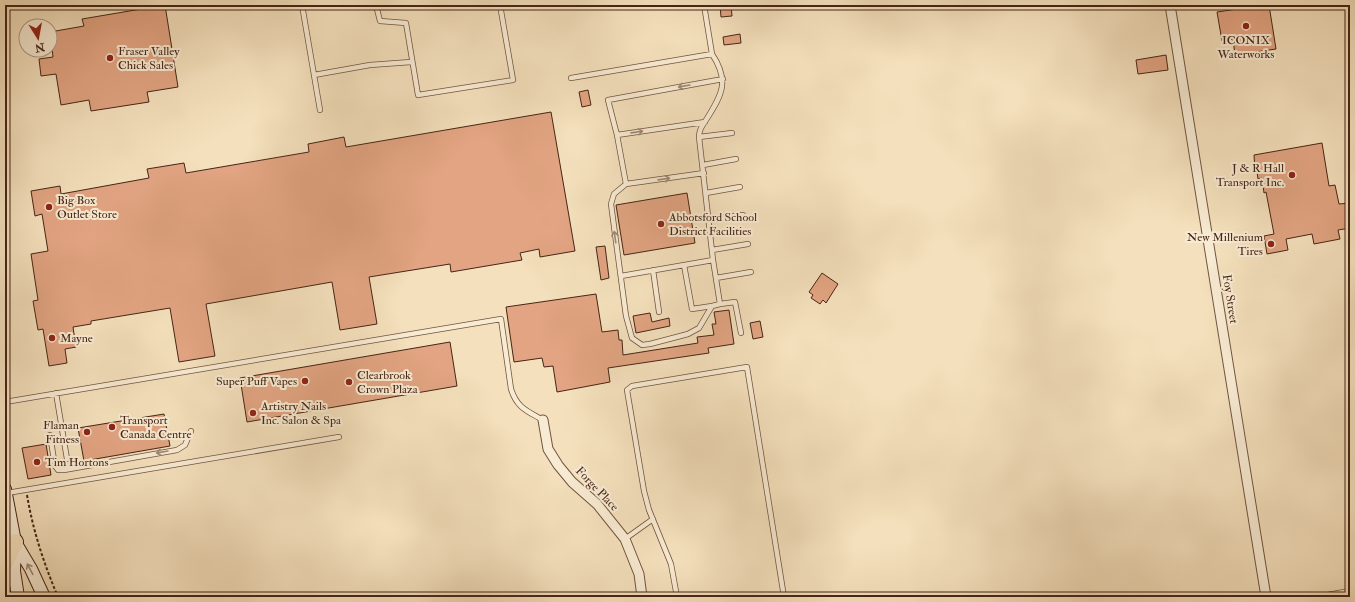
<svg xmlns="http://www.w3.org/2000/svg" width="1355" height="602" font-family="'IM FELL Double Pica',serif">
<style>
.building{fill:#e2a482;stroke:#462516}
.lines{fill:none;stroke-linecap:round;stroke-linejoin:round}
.service-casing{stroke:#725440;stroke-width:6}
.minor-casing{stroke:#725440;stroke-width:11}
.secondary-casing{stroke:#462516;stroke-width:14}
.motorway-casing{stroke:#462516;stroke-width:18}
.path{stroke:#462516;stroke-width:2;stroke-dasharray:3 2;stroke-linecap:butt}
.service{stroke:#f8ebd3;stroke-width:4.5}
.minor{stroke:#f8ebd3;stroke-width:9}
.secondary{stroke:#f8ebd3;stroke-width:12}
.motorway{stroke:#f4e0bc;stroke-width:16}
.oneway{stroke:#9f8874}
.poi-dot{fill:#8f2418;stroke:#f8ebd3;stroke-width:1.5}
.labels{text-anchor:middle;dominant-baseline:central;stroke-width:4;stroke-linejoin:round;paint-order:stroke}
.poi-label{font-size:12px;fill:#462516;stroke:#f8ebd3;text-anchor:start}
.street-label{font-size:12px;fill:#462516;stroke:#f8ebd3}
</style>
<rect width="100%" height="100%" fill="#f4e0bc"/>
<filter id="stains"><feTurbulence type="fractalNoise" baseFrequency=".005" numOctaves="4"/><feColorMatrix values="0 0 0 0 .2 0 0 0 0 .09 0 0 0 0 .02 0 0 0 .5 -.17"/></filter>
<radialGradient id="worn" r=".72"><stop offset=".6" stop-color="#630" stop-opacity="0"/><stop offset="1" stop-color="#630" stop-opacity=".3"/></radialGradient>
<path class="building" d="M 165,5 L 178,87 L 147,92 L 149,102 L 91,111 L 89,100 L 61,105 L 56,74 L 41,76 L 39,59 L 53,57 L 50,32 L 84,26 L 82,19 Z
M 720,5 L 731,5 L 732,16 L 721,17 Z
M 1264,5 L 1269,5 L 1276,49 L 1235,55 L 1233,39 L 1222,41 L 1217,12 Z
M 740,34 L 741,43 L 724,45 L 723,37 Z
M 1166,55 L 1168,70 L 1138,74 L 1136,60 Z
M 588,90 L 591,105 L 582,107 L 579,92 Z
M 551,112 L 575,251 L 540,257 L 539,249 L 520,253 L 522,260 L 451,272 L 450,264 L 369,277 L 377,324 L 340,330 L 332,282 L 206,304 L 215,356 L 179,362 L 170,308 L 91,321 L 91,324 L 73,327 L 76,347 L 65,349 L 67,363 L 49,366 L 43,329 L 38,330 L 33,301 L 38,300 L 31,254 L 48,251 L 42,214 L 35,216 L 31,191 L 60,186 L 61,194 L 149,178 L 147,169 L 184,163 L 186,173 L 309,152 L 308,144 L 344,137 L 346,147 Z
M 1322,143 L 1329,186 L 1335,185 L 1339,204 L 1350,203 L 1350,228 L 1338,230 L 1340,239 L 1314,244 L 1312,234 L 1286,239 L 1288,250 L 1267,254 L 1264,236 L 1274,234 L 1266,192 L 1264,193 L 1262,178 L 1258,179 L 1257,172 L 1255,172 L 1254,155 Z
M 687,193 L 695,243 L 624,255 L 616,205 Z
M 605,246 L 609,278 L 601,280 L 596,247 Z
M 822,273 L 838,284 L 826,303 L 823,300 L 820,304 L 811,298 L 813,295 L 809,292 Z
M 596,294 L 602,332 L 618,330 L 619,340 L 622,340 L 623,355 L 698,343 L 697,337 L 714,335 L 712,324 L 716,324 L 714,312 L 729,310 L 734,344 L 708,348 L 709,353 L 608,368 L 610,382 L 557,392 L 553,366 L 544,367 L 542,358 L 514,362 L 506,307 Z
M 650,313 L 652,322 L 669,318 L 670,326 L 636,333 L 633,316 Z
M 760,321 L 763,337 L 753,339 L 750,323 Z
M 450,342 L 457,386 L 247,422 L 240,378 Z
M 164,414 L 170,446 L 84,461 L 78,428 Z
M 46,444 L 51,475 L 28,479 L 22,448 Z"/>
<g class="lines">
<g class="service-casing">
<path id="service" d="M 302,5 L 320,110
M 376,5 L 380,21 L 406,23 L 418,95 L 513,80 L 500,5
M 712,54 C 730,81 722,95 706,120 C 702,126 699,130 699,137 L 713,260 L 720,304 L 735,302 L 741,333
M 314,75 L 370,65 L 411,62
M 571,78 L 712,54 L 704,5
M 705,122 L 617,135 L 626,184 L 614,194 L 611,204 L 626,316 L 632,338 L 642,345 L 650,344 L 688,334 L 699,328 L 712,306 L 720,304
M 617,135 L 608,100 L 723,79
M 699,137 L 732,133
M 703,165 L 736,159
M 626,184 L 704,173
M 706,193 L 740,187
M 709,219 L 743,215
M 712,250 L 748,244
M 684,265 L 692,309 L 712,306
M 653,270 L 659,312
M 621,276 L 713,260
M 716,278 L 751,272
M 56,393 L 67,459
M 5,402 L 501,319 L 511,389 C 517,408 527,411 543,420
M 50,435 L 55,466 L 58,470 L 64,470 L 177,450 L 185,445 L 191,431
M 7,493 L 339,437
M 625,539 L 653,519
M 677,597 L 671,564 L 649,510 L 644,491 L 627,390 L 632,386 L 747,367 L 784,597
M 1316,597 L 1350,591"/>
</g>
<g class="minor-casing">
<path id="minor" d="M 1170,5 L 1266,597
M 543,420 L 548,449 L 558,465 L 572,482 L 597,504 L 625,539 L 639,574 L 642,597"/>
</g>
<g class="secondary-casing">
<path id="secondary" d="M 5,489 L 15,542 L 14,571 L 18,597
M 15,542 L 31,569 L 44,597"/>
</g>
<g class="motorway-casing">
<path id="motorway" d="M 5,563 L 15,542"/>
</g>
<path class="path" d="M 27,495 C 33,531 44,564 58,597"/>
<use href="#service" class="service"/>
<use href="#minor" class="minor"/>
<use href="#secondary" class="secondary"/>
<use href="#motorway" class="motorway"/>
</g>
<defs><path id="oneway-shaft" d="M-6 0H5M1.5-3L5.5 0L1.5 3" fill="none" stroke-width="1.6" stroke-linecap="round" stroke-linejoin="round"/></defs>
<g class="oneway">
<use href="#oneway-shaft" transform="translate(684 86) rotate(170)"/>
<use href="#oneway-shaft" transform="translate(637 132) rotate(-8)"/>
<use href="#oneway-shaft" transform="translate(664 179) rotate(-8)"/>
<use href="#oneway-shaft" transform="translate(615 237) rotate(-98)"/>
<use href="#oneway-shaft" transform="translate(162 452) rotate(170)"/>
<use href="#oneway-shaft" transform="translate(30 569) rotate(-118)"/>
</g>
<g class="poi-dot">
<circle cx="1246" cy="26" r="4"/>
<circle cx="110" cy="58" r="4"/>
<circle cx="1292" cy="175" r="4"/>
<circle cx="49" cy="207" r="4"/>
<circle cx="661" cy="224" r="4"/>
<circle cx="1271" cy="244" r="4"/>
<circle cx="52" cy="338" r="4"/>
<circle cx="305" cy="381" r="4"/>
<circle cx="349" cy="382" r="4"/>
<circle cx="253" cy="413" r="4"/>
<circle cx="112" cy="427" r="4"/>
<circle cx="87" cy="432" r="4"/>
<circle cx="37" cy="462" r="4"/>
</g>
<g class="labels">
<g class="poi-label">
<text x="1246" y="40" text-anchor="middle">ICONIX<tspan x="1246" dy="14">Waterworks</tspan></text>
<text x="118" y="51">Fraser Valley<tspan x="118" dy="14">Chick Sales</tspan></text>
<text x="1284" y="168" text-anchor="end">J &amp; R Hall<tspan x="1284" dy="14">Transport Inc.</tspan></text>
<text x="57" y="200">Big Box<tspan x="57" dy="14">Outlet Store</tspan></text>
<text x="669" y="217">Abbotsford School<tspan x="669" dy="14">District Facilities</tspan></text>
<text x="1263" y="237" text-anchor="end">New Millenium<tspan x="1263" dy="14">Tires</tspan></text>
<text x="60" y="338">Mayne</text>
<text x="357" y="375">Clearbrook<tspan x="357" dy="14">Crown Plaza</tspan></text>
<text x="297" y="381" text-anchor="end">Super Puff Vapes</text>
<text x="261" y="406">Artistry Nails<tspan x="261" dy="14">Inc. Salon &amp; Spa</tspan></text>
<text x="120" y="420">Transport<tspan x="120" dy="14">Canada Centre</tspan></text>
<text x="79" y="425" text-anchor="end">Flaman<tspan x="79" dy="14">Fitness</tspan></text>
<text x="45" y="462">Tim Hortons</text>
</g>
<g class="street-label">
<text transform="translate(1230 299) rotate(81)">Foy Street</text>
<text transform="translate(597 489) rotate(46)">Forge Place</text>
</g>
</g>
<rect width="1355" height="602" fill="none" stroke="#f4e0bc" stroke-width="20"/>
<rect x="6" y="6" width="1343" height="590" fill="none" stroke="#462516" stroke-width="2"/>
<rect x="10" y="10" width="1335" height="582" fill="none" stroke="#462516"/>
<g transform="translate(38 38) rotate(169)"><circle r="19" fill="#f8ebd3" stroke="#b19c87"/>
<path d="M0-3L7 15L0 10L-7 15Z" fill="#8f2418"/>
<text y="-6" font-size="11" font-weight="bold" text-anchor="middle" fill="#462516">N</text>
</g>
<rect width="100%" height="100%" filter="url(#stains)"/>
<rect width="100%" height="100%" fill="url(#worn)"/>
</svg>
